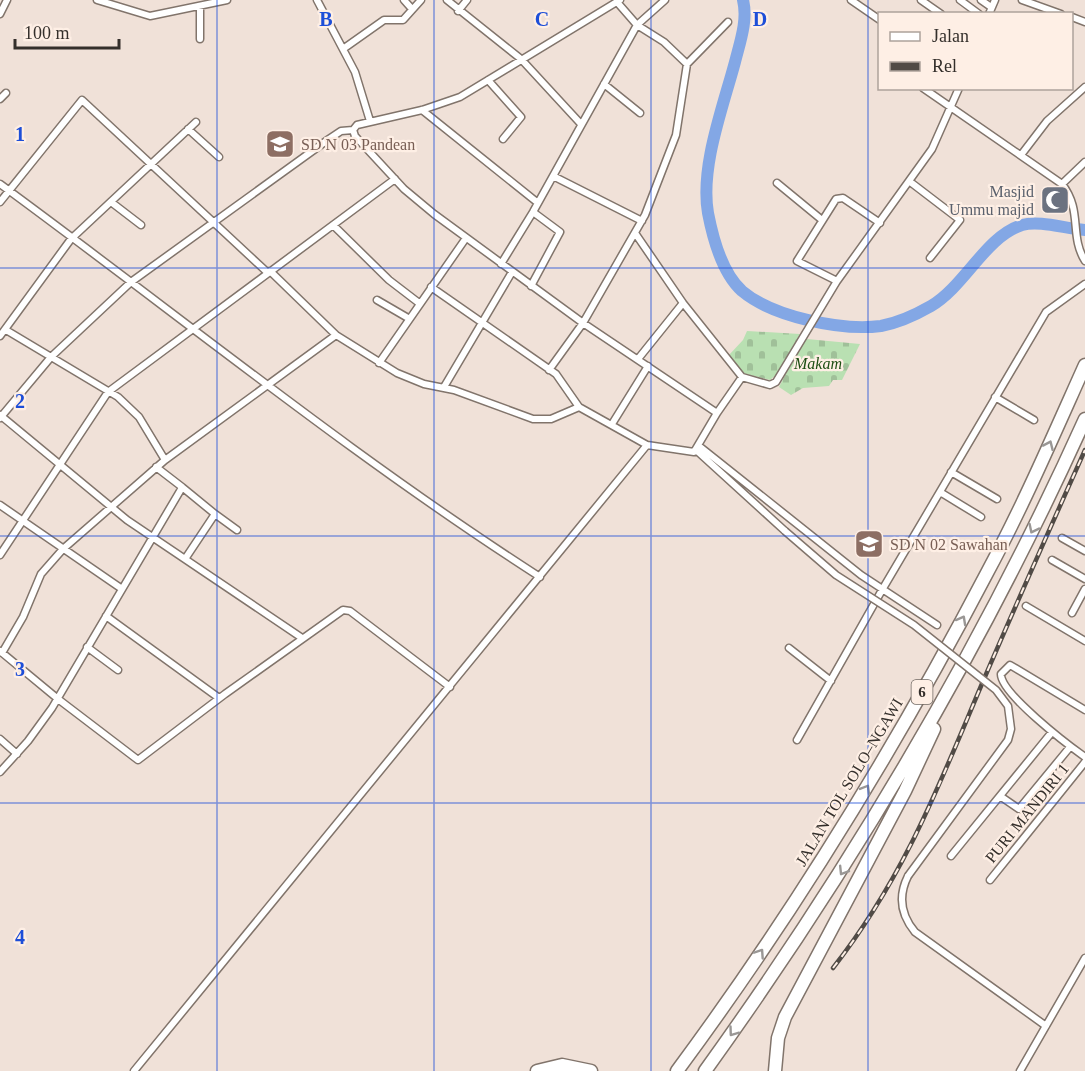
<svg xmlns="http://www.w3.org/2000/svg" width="1085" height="1071" font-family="Georgia,serif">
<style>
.cemetery{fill:url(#cemetery-stones)}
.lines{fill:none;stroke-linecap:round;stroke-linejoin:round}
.river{stroke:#83a7e5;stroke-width:12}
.minor-casing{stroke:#81746b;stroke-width:9}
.motorway-casing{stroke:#81746b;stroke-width:15}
.minor{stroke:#fff;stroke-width:6}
.motorway{stroke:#fff;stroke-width:12}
.rail-casing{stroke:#514b46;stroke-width:4.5}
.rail{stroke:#feefe5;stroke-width:2;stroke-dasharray:7;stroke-linecap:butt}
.minor-bridge-casing{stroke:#81746b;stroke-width:9;stroke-linecap:butt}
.minor-bridge{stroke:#fff;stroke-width:6}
.oneway{stroke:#9a9795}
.grid{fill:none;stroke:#1d4ed8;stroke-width:1.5;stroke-opacity:0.55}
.labels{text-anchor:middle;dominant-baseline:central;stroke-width:4.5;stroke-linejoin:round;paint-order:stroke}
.shield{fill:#feefe5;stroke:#716963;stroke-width:1.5}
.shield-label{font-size:15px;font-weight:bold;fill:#342f2b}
.education-label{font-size:16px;fill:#785e54;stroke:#feefe5;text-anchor:start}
.worship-label{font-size:16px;fill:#5b616d;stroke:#feefe5;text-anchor:end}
.park-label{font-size:16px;font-style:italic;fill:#1e4f14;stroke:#feefe5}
.street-label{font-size:16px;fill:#342f2b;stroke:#feefe5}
.grid-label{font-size:20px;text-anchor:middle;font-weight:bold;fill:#1d4ed8;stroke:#feefe5;stroke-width:4.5;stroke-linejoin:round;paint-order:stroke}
</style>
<defs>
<pattern id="cemetery-stones" width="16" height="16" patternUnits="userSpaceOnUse" patternTransform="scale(1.5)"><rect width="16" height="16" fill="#b9e0b2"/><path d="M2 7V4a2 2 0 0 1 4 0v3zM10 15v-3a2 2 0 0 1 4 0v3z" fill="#a0c099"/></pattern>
</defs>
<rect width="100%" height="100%" fill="#f0e1d8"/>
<path class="cemetery" d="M 747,331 L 800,334 L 777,374 L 770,380 L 743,373 L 729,355 L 743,340 Z
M 807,339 L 860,344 L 842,380 L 833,380 L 829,386 L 803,388 L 791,395 L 779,387 L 799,348 Z"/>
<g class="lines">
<path class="river" d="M 743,0 C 748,20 740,42 735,62 C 723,107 700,167 708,213 C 713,239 722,273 742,291 C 773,317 841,331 881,326 C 897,323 917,314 931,306 C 965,286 986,236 1022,225 C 1040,220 1066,229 1085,230"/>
<g class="minor-casing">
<path id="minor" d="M 97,0 L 150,16 L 227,0
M 317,0 L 355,72 L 370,121
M 404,0 L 412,9
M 447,0 L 521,59 L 580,123
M 851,0 L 880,20
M 921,0 L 941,14
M 960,0 L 979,14
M 981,0 L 991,7
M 1022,0 L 1061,14
M 200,6 L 200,39
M 458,11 L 467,0
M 0,14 L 7,0
M 989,14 L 995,0
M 1072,17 L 1085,22
M 343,49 L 384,20 L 403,20 L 421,0
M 687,64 L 728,22
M 488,80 L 521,117 L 503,139
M 604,84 L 640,113
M 923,88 L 1062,184 C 1083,211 1069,235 1085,261
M 0,99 L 6,93
M 422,110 L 538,203
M 188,129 L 219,157
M 353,130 L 355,136 L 404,189 L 434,214 L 583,323 L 717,413 L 694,452 L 647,445 L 579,407 L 556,374 L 431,287
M 1021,155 L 1047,121 L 1085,87
M 553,176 L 642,221
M 909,181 L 960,220 L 930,258
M 777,183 L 822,220
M 0,184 C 180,316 353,457 540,577
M 1062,184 L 1085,162
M 0,202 L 82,100 L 268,273
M 111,202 L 141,225
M 333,225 L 389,280 L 419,303
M 635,233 L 683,303 L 742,377
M 501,264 L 533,212 L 637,25 L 617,2
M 270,271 L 336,335 L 397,373 L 424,384 L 454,390 L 533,419 L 551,419 L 579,407
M 837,281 L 797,261 L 836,199 L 843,198 L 880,223
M 531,286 L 560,232 L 533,212
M 377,300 L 408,318
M 6,330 L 118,397 L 139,417 L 165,460
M 0,336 L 71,239 L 196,122
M 638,359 L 683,303
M 379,363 L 466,238
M 549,370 L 583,323 L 645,215 L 676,135 L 687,64 L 664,42 L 637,25 L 665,0
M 444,387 L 512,272
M 995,397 L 1034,420
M 717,413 L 742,377 L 770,385 L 776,382 L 837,281 L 932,149 L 959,88
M 0,415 L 127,520 L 302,638
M 0,418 L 51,357 L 131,282 L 329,139 L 341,131 L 353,130 L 357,125 L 422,110 L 460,97 L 620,0
M 612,424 L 648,366
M 699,446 L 861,575 L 937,625
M 696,450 L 785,531
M 951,472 L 997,499
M 182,487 L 215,514 L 185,559
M 940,492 L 981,517
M 0,505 L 122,589
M 215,514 L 237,530
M 1062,538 L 1085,551
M 0,555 L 108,392 L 395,179
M 1052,560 L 1085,579
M 1026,606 L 1085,641
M 1072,613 L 1085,589
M 106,616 L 219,698
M 87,647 L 118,670
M 789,648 L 831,681
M 0,651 L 58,699 L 138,760 L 225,694 L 343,610 L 350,611 L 450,687
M 2,653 L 23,617 L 41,574 L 63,549 L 165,460 L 336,335
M 1085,710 L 1010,665 L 1001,674 C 1000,693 1068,745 1085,757
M 0,739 L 17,754
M 797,740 L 882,590 L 1046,312 L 1085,284
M 0,772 L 28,741 L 52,708 L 180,491 L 182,487 L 156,467
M 1000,796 L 1019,809 L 1070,747
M 951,856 L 1052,732
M 908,876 C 898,896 900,914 915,932 L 1046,1026
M 990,880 L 1085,762
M 134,1071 L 647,445
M 1020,1071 L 1085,958"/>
</g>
<g class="motorway-casing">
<path id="motorway" d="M 537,1071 L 562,1065 L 591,1071
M 677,1071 C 794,913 897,745 988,571 C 1024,504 1054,434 1085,365
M 705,1071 C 853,865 981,650 1085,419
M 775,1071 L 778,1038 L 785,1017 L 905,791 L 934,729"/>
</g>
<use href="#minor" class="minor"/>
<use href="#motorway" class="motorway"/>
<g class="rail-casing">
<path id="rail" d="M 833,968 C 905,876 939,785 984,679 C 1017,602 1051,526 1085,450"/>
</g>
<use href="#rail" class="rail"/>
<g class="minor-bridge-casing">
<path id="minor-bridge" d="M 785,531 L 836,575 L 914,625 L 996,690 L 1008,706 L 1011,729 L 1008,740 L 908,876"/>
</g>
<use href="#minor-bridge" class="minor-bridge"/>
</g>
<defs><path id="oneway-chevron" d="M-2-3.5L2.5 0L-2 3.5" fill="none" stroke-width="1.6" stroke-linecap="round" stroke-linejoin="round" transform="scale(1.5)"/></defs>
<g class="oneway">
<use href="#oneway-chevron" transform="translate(1049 445) rotate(-66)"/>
<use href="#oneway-chevron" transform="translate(1033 529) rotate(116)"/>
<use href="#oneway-chevron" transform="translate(962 620) rotate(-61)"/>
<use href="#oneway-chevron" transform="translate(866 789) rotate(-60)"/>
<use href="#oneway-chevron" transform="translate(843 871) rotate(122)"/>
<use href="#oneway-chevron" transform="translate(760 953) rotate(-56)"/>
<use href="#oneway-chevron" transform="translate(733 1032) rotate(126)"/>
</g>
<path class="grid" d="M 217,0 L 217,1071M 434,0 L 434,1071M 651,0 L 651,1071M 868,0 L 868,1071M 0,268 L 1085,268M 0,536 L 1085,536M 0,803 L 1085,803"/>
<defs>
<g id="school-square" transform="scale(1.5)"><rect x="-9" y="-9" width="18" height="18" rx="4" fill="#8d6e63" stroke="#feefe5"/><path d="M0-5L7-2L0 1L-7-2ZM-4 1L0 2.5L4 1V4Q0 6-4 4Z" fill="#fff"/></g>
<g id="mosque-square" transform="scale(1.5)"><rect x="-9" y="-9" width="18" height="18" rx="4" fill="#6b7280" stroke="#feefe5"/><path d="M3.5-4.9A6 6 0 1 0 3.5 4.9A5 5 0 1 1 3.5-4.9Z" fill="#fff"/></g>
</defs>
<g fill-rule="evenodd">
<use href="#school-square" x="280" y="144"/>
<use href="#mosque-square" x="1055" y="200"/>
<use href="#school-square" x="869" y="544"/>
</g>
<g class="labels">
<rect class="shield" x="911.5" y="680" width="21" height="24" rx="4.5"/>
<g class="shield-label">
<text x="922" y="692">6</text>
</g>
<g class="education-label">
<text x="301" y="144">SD N 03 Pandean</text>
<text x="890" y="544">SD N 02 Sawahan</text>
</g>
<g class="worship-label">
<text x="1034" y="191">Masjid<tspan x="1034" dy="18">Ummu majid</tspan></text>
</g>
<g class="park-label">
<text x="818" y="363">Makam</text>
</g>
<g class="street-label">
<text transform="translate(849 782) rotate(-59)">JALAN TOL SOLO–NGAWI</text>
<text transform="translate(1027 813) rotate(-51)">PURI MANDIRI 1</text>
</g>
</g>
<g class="grid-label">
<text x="326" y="26">B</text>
<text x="542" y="26">C</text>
<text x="760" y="26">D</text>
<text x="20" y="141">1</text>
<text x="20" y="408">2</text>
<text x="20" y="676">3</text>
<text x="20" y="944">4</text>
</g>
<rect x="878" y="12" width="195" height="78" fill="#feefe5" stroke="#ada29b" stroke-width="1.5"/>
<rect x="890" y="32" width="30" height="9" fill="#ffffff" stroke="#ada29b" stroke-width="1.5"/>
<text x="932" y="42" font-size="18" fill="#342f2b">Jalan</text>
<rect x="890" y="62" width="30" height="9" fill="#514b46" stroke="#ada29b" stroke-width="1.5"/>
<text x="932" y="72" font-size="18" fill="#342f2b">Rel</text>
<path d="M15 39v9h104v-9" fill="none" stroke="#342f2b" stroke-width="3"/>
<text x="24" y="39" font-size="18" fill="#342f2b" stroke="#feefe5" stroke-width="4.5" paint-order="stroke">100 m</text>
</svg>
